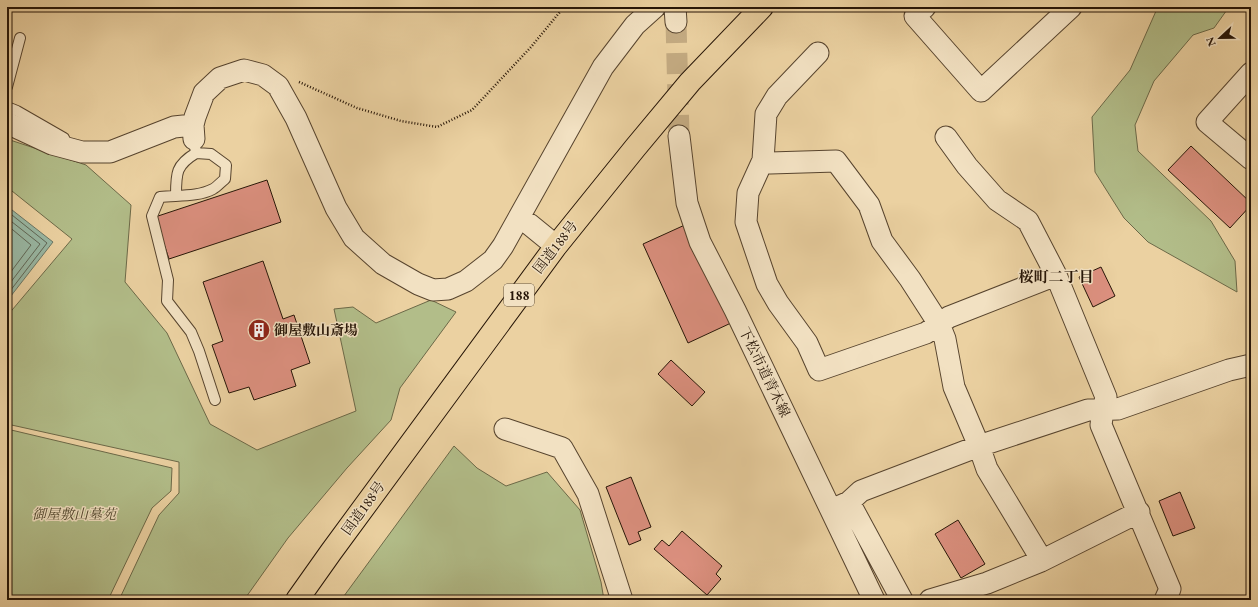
<svg xmlns="http://www.w3.org/2000/svg" width="1258" height="607" font-family="'EB Garamond','Noto Serif JP',serif">
<style>
.green{fill:#b2bd89;stroke:#6c6948}
.water{fill:#98b7a3;stroke:#6a7665}
.lines{fill:none;stroke-linecap:round;stroke-linejoin:round}
.shore{stroke:#5f6655;stroke-width:1}
.building{fill:#dc907f;stroke:#261507}
.street-tunnel{stroke:#c4ab82;stroke-width:21;stroke-dasharray:21 10;stroke-linecap:butt}
.lane-casing{stroke:#57442e;stroke-width:12}
.street-casing{stroke:#57442e;stroke-width:23}
.highway-casing{stroke:#261507;stroke-width:24}
.path{stroke:#261507;stroke-width:2.5;stroke-dasharray:1 2;stroke-linecap:butt}
.lane{stroke:#f2e1c2;stroke-width:10}
.street{stroke:#f2e1c2;stroke-width:21}
.highway{stroke:#ebd1a1;stroke-width:22}
.labels{text-anchor:middle;dominant-baseline:central;stroke-width:3;stroke-linejoin:round;paint-order:stroke}
.shield{fill:#f2e1c2;stroke:#63523f;stroke-width:1}
.shield-label{font-size:13px;font-weight:bold;fill:#261507}
.street-label{font-size:14px;fill:#261507;stroke:#f2e1c2}
.poi-label{font-size:14px;font-weight:bold;fill:#261507;stroke:#f2e1c2;text-anchor:start}
.park-label{font-size:14px;font-style:italic;fill:#50472e;stroke:#f2e1c2}
.neighbourhood-label{font-size:15px;font-weight:bold;fill:#261507;stroke:#f2e1c2}
</style>
<rect width="100%" height="100%" fill="#ebd1a1"/>
<filter id="stains"><feTurbulence type="fractalNoise" baseFrequency=".005" numOctaves="4"/><feColorMatrix values="0 0 0 0 .2 0 0 0 0 .09 0 0 0 0 .02 0 0 0 .5 -.17"/></filter>
<radialGradient id="worn" r=".72"><stop offset=".6" stop-color="#630" stop-opacity="0"/><stop offset="1" stop-color="#630" stop-opacity=".3"/></radialGradient>
<path class="green" d="M 1154,7 L 1229,7 L 1214,28 L 1193,35 L 1154,81 L 1135,125 L 1138,151 L 1211,221 L 1235,261 L 1237,292 L 1148,242 L 1124,218 L 1095,172 L 1092,117 L 1130,70 L 1156,11 Z
M 7,139 L 86,165 L 131,205 L 125,282 L 167,333 L 210,424 L 257,450 L 356,411 L 334,309 L 353,307 L 376,323 L 431,300 L 456,312 L 400,388 L 391,420 L 347,468 L 288,538 L 244,600 L 119,600 L 159,515 L 179,493 L 179,462 L 7,424 L 7,316 L 72,239 L 7,187 Z
M 7,429 L 172,468 L 171,491 L 152,508 L 108,600 L 7,600 Z
M 454,446 L 477,468 L 506,486 L 547,472 L 580,510 L 601,582 L 604,600 L 341,600 Z"/>
<path class="water" d="M 7,206 L 53,242 L 7,301 Z"/>
<g class="lines">
<path class="shore" d="M 7,211 L 47,243 L 7,295
M 7,218 L 40,244 L 7,287
M 7,225 L 31,245 L 7,277"/>
</g>
<path class="building" d="M 1191,146 L 1251,203 L 1251,205 L 1230,228 L 1168,170 Z
M 267,180 L 281,222 L 169,259 L 155,217 Z
M 687,224 L 731,323 L 688,343 L 643,244 Z
M 263,261 L 283,319 L 294,315 L 310,363 L 291,370 L 296,386 L 254,400 L 249,387 L 229,393 L 212,345 L 223,341 L 203,282 Z
M 1101,267 L 1115,296 L 1093,307 L 1079,277 Z
M 671,360 L 705,392 L 692,406 L 658,374 Z
M 631,477 L 651,527 L 638,532 L 641,540 L 629,545 L 606,487 Z
M 1180,492 L 1195,528 L 1173,536 L 1159,501 Z
M 958,520 L 985,564 L 961,578 L 935,534 Z
M 682,531 L 722,566 L 716,574 L 721,579 L 707,595 L 654,549 L 662,540 L 669,546 Z"/>
<g class="lines">
<path class="street-tunnel" d="M 676,22 L 679,136"/>
<g class="lane-casing">
<path id="lane" d="M 7,87 L 20,38
M 7,107 L 17,111 L 64,138 L 67,146
M 194,139 L 196,153 L 211,154 L 226,165 L 225,179 C 221,182 217,187 213,189 C 198,197 177,195 160,197 L 152,216 L 168,280 L 167,301 L 191,332 L 199,351 L 215,400
M 176,195 C 176,173 176,165 196,153"/>
</g>
<g class="street-casing">
<path id="street" d="M 675,7 L 676,22
M 925,7 L 915,16 L 981,91 L 1071,7
M 818,53 L 777,96 L 766,114 L 763,160 L 748,193 L 746,222 L 767,284 L 778,303 L 807,343 L 819,370 L 926,333 L 949,317 L 1056,275
M 1251,73 L 1207,122 L 1251,159
M 7,123 L 52,144 L 82,152 L 110,152 L 174,127 L 193,125
M 679,136 L 687,203 L 700,242 L 735,310 L 874,600
M 946,137 L 967,166 L 997,200 L 1028,221 L 1056,275 L 1106,397 L 1103,410 L 1101,425 L 1170,589 L 1165,600
M 194,139 L 193,125 L 195,117 L 204,93 L 220,78 L 244,70 L 263,75 L 278,86 L 296,118 L 336,208 L 354,238 L 383,264 L 418,284 L 433,290 L 448,289 L 466,281 L 493,260 L 503,246 L 603,67 L 635,25 L 655,7
M 763,160 L 770,163 L 836,161 L 869,205 L 882,241 L 910,279 L 939,324 L 945,339 L 954,387 L 979,446 L 987,469 L 1037,552 L 1041,561
M 519,218 L 529,224 L 556,246
M 505,429 L 562,448 L 588,494 L 622,600
M 849,502 L 902,600
M 831,510 L 849,502 L 861,491 L 979,446 L 1088,410 L 1118,409 L 1229,370 L 1251,365
M 930,600 L 987,583 L 1041,561 L 1139,512"/>
</g>
<g class="highway-casing">
<path id="highway" d="M 297,600 L 331,552 L 556,246 L 635,148 L 690,82 L 762,7"/>
</g>
<path class="path" d="M 299,82 L 357,108 L 401,121 L 437,127 L 472,110 L 531,47 L 564,7"/>
<use href="#lane" class="lane"/>
<use href="#street" class="street"/>
<use href="#highway" class="highway"/>
</g>
<defs>
<g id="building-disc" transform="scale(1.15)"><circle r="9.5" fill="#8f2418" stroke="#f2e1c2"/><path d="M-4-6H4V6H1V3H-1V6H-4ZM-2.5-4.3h1.7v1.8h-1.7ZM.8-4.3h1.7v1.8H.8ZM-2.5-1h1.7V.8h-1.7ZM.8-1h1.7V.8H.8Z" fill="#fff"/></g>
</defs>
<g fill-rule="evenodd">
<use href="#building-disc" x="259" y="330"/>
</g>
<g class="labels">
<rect class="shield" x="504" y="284" width="30" height="22" rx="3"/>
<g class="shield-label">
<text x="519" y="295">188</text>
</g>
<g class="street-label">
<text transform="translate(555 247) rotate(-52)">国道188号</text>
<text transform="translate(765 372) rotate(64)">下松市道青木線</text>
<text transform="translate(363 508) rotate(-54)">国道188号</text>
</g>
<g class="poi-label">
<text x="274" y="330">御屋敷山斎場</text>
</g>
<g class="park-label">
<text x="74" y="514">御屋敷山墓苑</text>
</g>
<g class="neighbourhood-label">
<text x="1056" y="276">桜町二丁目</text>
</g>
</g>
<rect width="1258" height="607" fill="none" stroke="#ebd1a1" stroke-width="24"/>
<rect x="8" y="8" width="1242" height="591" fill="none" stroke="#261507" stroke-width="2"/>
<rect x="12" y="12" width="1234" height="583" fill="none" stroke="#261507"/>
<g transform="translate(1220 38) rotate(248)" stroke="#f2e1c2" stroke-width="3" paint-order="stroke">
<path d="M0-3L7 15L0 10L-7 15Z" fill="#261507"/>
<text y="-6" font-size="11" font-weight="bold" text-anchor="middle" fill="#261507">N</text>
</g>
<rect width="100%" height="100%" filter="url(#stains)"/>
<rect width="100%" height="100%" fill="url(#worn)"/>
</svg>
